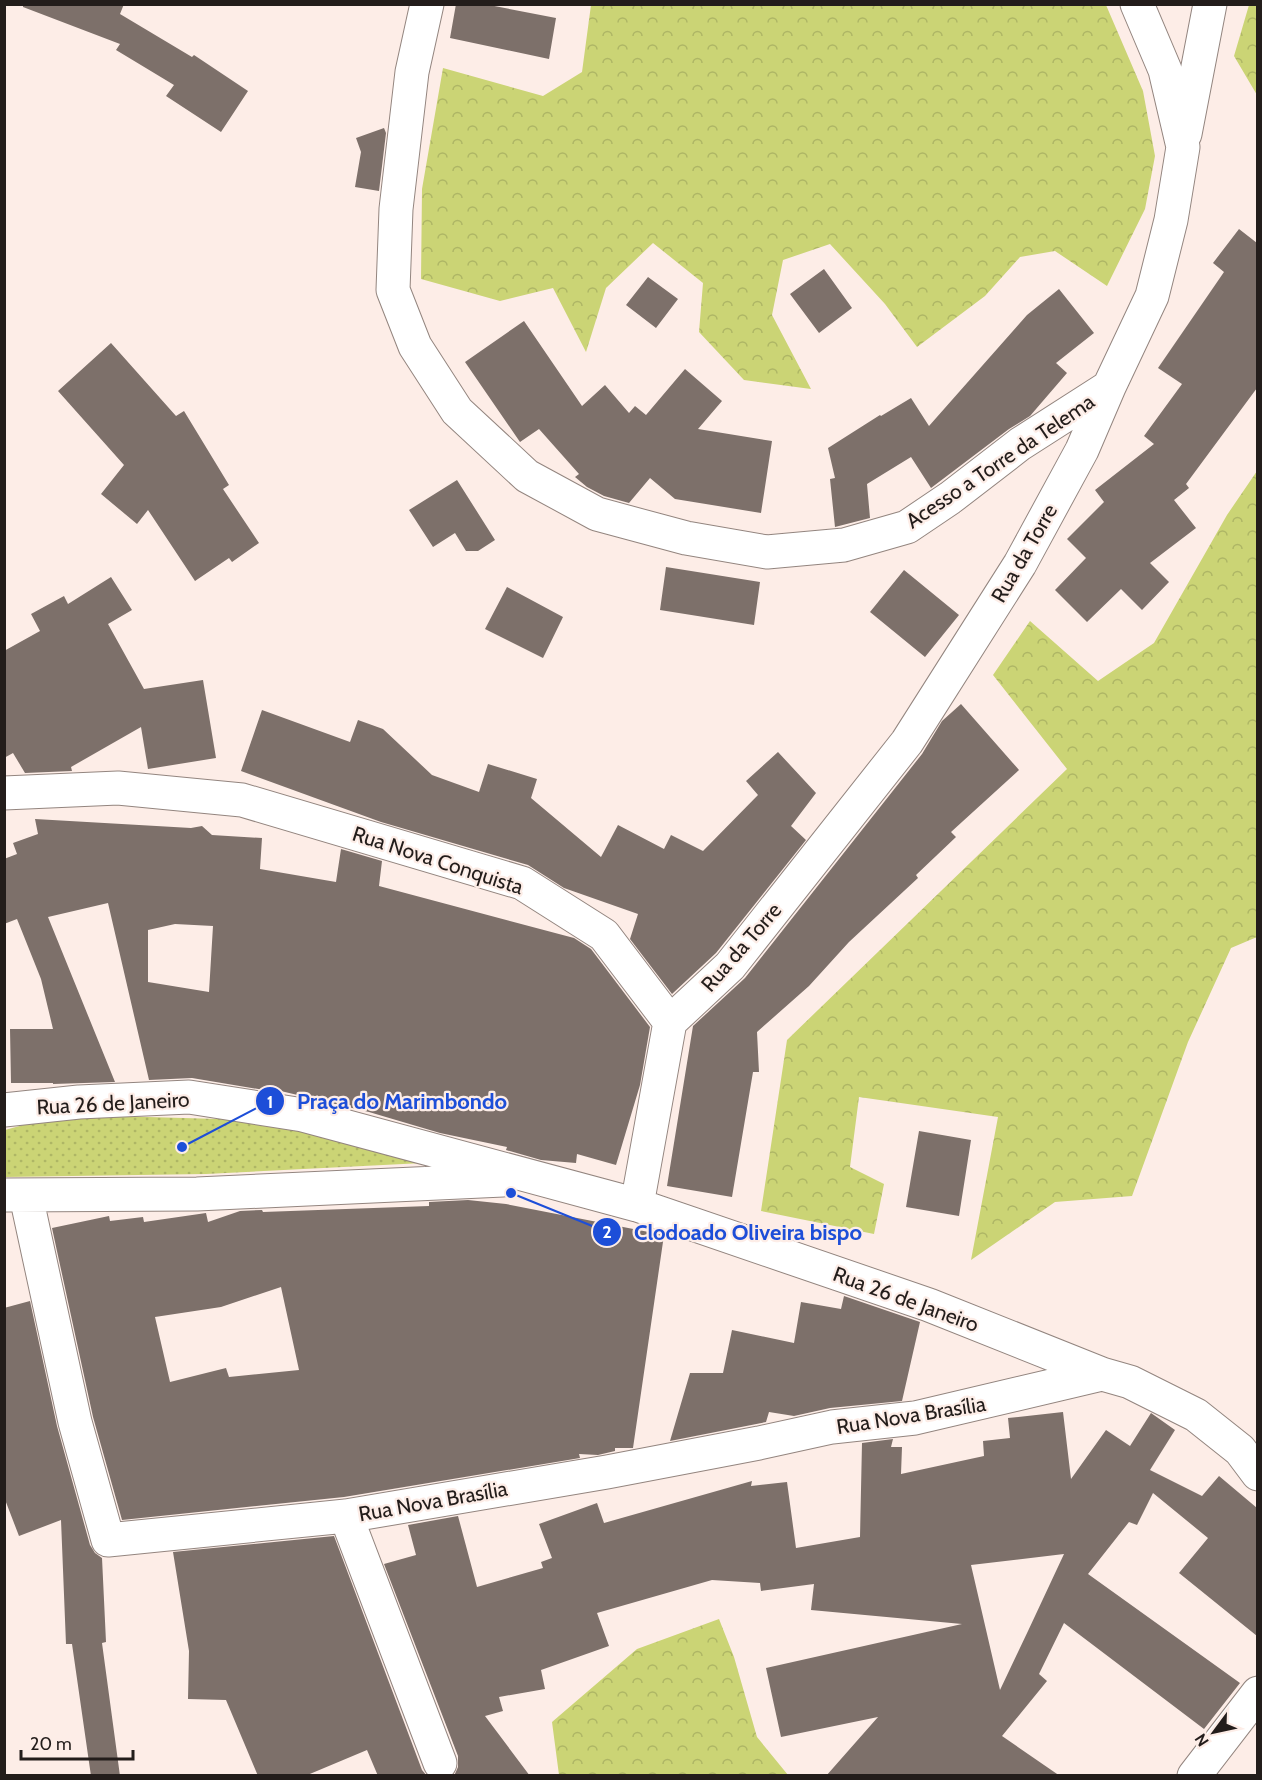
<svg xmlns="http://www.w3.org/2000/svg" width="1262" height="1780" font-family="Cabin,sans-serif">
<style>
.forest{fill:url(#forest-crowns)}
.park{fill:url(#park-dots)}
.building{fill:#7d706a;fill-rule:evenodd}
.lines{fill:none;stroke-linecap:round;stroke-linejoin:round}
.minor-casing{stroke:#93857f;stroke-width:35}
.minor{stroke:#fff;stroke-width:33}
.labels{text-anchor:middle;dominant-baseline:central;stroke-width:4.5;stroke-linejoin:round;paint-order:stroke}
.street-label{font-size:21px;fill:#231d1b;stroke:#fdede7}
.leader{fill:none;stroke:#1d4ed8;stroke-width:2}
.callout-dot{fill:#1d4ed8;stroke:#fdede7;stroke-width:2}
.mark-label{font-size:18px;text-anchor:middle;font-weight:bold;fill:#fff}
.callout-label{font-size:22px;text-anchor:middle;font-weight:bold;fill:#1d4ed8;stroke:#fdede7;stroke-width:4.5;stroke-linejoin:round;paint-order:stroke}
</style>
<defs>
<pattern id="forest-crowns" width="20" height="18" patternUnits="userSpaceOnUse" patternTransform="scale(1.5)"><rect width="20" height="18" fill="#cbd475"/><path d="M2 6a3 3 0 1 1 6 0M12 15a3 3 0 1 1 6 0" fill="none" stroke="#aeb665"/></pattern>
<pattern id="park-dots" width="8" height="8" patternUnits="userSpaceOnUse" patternTransform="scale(1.5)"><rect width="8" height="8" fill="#cbd475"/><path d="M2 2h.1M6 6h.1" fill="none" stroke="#aeb665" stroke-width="1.8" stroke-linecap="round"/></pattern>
</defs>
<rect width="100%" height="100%" fill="#fdede7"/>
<path class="forest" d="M 591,5 L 1106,5 L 1143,91 L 1155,156 L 1145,209 L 1107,286 L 1055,251 L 1020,257 L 985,296 L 917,347 L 885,304 L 830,244 L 783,260 L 772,315 L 811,389 L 744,380 L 699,332 L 703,283 L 653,243 L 606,288 L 586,352 L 553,288 L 500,301 L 421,279 L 422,189 L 443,68 L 543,96 L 582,72 Z
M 1249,5 L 1257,5 L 1257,95 L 1234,56 Z
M 1257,471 L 1257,937 L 1231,948 L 1188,1042 L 1132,1196 L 1055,1202 L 971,1260 L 998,1117 L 859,1097 L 850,1167 L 884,1184 L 874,1234 L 761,1211 L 787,1040 L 1067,769 L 993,675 L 1030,621 L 1098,681 L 1154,643 L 1227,515 Z
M 719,1619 L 734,1657 L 757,1737 L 788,1775 L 559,1775 L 552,1722 L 637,1649 Z"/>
<path class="park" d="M 112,1116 L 255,1120 L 423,1163 L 206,1174 L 5,1177 L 5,1130 L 45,1119 Z"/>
<path class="building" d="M 23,4 L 124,4 L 120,14 L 192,57 L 194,55 L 248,91 L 221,132 L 166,96 L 174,85 L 116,50 L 120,44 L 23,7 Z
M 456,4 L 484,4 L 556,18 L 549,59 L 450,38 Z
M 384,128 L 386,133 L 379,191 L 355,187 L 361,152 L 356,138 Z
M 1239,229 L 1257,243 L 1257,388 L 1186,484 L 1189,488 L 1174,500 L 1196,528 L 1150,563 L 1169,582 L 1142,610 L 1121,589 L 1087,622 L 1055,590 L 1086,558 L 1067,539 L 1104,502 L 1095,490 L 1154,444 L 1144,436 L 1182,384 L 1158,368 L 1224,272 L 1213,263 Z
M 824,269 L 852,308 L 819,333 L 790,294 Z
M 648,277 L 678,299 L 656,328 L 626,305 Z
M 1059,289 L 1094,333 L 1056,363 L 1067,373 L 1030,416 L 1009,429 L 931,488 L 911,457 L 867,484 L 870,518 L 835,527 L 830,479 L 835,478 L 828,448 L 880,415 L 881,416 L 911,398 L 929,426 L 1027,315 Z
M 524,321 L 582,406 L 605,385 L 629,413 L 635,406 L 646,415 L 685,369 L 722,401 L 698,429 L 772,441 L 761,513 L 675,499 L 650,478 L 629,503 L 604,496 L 587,487 L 575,477 L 579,474 L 539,429 L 520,442 L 465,362 Z
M 111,343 L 176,416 L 184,411 L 229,485 L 223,489 L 259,543 L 232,562 L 229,558 L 195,581 L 148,510 L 137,524 L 101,494 L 124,465 L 58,391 Z
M 457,480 L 495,540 L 478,551 L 466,551 L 455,533 L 433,547 L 409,510 Z
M 666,567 L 760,582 L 754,625 L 660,610 Z
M 904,570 L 959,615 L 925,657 L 870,612 Z
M 111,577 L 132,610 L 108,624 L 144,689 L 203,680 L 216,758 L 148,769 L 141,727 L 71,767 L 72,771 L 25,773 L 13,753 L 4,758 L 4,651 L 40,631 L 31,614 L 64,596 L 68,604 Z
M 507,587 L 563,617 L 543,658 L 485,629 Z
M 961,704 L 1019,770 L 951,832 L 956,837 L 916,875 L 918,878 L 849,942 L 809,986 L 757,1032 L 759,1072 L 753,1072 L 732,1197 L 667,1186 L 693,1026 L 745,978 L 922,754 L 942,721 Z
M 262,710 L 350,742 L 358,720 L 383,729 L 432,775 L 479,792 L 488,764 L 537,779 L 531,798 L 601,857 L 618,825 L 664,849 L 671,835 L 703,851 L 758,795 L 746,781 L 778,752 L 816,793 L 791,826 L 806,840 L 716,953 L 672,994 L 630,939 L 638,914 L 564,888 L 528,865 L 381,822 L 241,771 Z
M 35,819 L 191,828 L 202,826 L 212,835 L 262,838 L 260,869 L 336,882 L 341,849 L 382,861 L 379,886 L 574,938 L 591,949 L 650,1027 L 640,1085 L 616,1165 L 577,1154 L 576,1163 L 541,1160 L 506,1150 L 507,1147 L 440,1133 L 369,1112 L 264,1087 L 264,1090 L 192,1078 L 149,1080 L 108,903 L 48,917 L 115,1082 L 53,1084 L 53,1083 L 11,1083 L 10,1029 L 53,1029 L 41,979 L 17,919 L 4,924 L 4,859 L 17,854 L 13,843 L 38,834 ZM 175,924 L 213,926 L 209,992 L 148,982 L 148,930 Z
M 919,1131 L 971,1140 L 959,1216 L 906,1207 Z
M 468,1200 L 506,1204 L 664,1235 L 633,1448 L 615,1448 L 615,1451 L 598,1455 L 579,1454 L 580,1458 L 344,1497 L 122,1520 L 93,1417 L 52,1228 L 109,1216 L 110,1221 L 143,1217 L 144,1222 L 206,1213 L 208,1222 L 240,1211 L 262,1210 L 263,1212 L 429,1206 L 429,1202 ZM 281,1287 L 299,1370 L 229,1377 L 226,1368 L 170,1382 L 155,1317 L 221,1307 Z
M 844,1296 L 920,1322 L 902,1401 L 830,1408 L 794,1416 L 769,1412 L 766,1422 L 670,1441 L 690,1373 L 723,1373 L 732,1330 L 794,1343 L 801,1302 L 841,1309 Z
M 30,1301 L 57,1426 L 90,1545 L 95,1553 L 102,1558 L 106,1642 L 102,1643 L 120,1776 L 91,1776 L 72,1644 L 66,1644 L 61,1520 L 19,1536 L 4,1497 L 4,1308 Z
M 1063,1412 L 1071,1479 L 1106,1430 L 1130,1446 L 1151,1413 L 1175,1430 L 1150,1470 L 1202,1496 L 1219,1476 L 1257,1508 L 1257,1636 L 1179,1573 L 1208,1538 L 1153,1493 L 1137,1525 L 1129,1522 L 1088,1574 L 1240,1683 L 1204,1729 L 1064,1623 L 1039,1674 L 1047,1681 L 1002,1736 L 1060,1776 L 826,1776 L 878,1717 L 781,1737 L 766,1668 L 962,1624 L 811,1610 L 814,1584 L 761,1591 L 760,1583 L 712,1580 L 597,1613 L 609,1646 L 541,1670 L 545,1689 L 499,1697 L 503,1711 L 485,1716 L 530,1776 L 454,1776 L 458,1767 L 458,1756 L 384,1564 L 416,1555 L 408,1525 L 458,1516 L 477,1587 L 543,1568 L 541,1562 L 552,1558 L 539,1524 L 597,1503 L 604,1523 L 752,1481 L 751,1486 L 787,1482 L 796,1548 L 860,1537 L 862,1443 L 893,1439 L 891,1447 L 902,1447 L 901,1474 L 984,1456 L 983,1441 L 1010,1438 L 1008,1418 ZM 1064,1554 L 1028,1631 L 1000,1690 L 971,1565 Z
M 334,1536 L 422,1770 L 427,1776 L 378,1776 L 367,1750 L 305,1776 L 258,1776 L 226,1700 L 188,1699 L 189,1651 L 173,1552 Z"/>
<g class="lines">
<g class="minor-casing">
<path id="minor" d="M 427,4 L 412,72 L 396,209 L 393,290 L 415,346 L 457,411 L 527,476 L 597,514 L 686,538 L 767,552 L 844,545 L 907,527 L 950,498 L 1020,444 L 1109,387
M 1185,134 L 1210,4
M 4,793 L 118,788 L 242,800 L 522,883 L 604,935 L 670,1022 L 637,1205
M 670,1022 L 730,966 L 907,742 L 1020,564 L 1082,450 L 1109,387 L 1152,296 L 1171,220 L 1183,147 L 1165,70 L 1137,4
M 4,1110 L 79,1102 L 189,1097 L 303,1115 L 637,1205 L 929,1305 L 1102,1374 L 1130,1382 L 1196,1415 L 1240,1450 L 1258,1474
M 6,1195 L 197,1194 L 503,1180
M 26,1196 L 75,1422 L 108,1540 L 346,1516 L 607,1472 L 759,1443 L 832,1427 L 915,1418 L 1102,1374
M 346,1516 L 440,1763
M 1194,1776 L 1258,1693"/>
</g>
<use href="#minor" class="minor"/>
</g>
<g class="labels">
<g class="street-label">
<text transform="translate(1000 461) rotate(-34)">Acesso a Torre da Telema</text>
<text transform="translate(1024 553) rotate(-60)">Rua da Torre</text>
<text transform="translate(438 860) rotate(18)">Rua Nova Conquista</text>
<text transform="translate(741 947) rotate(-49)">Rua da Torre</text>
<text transform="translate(113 1103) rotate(-3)">Rua 26 de Janeiro</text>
<text transform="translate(906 1299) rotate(20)">Rua 26 de Janeiro</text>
<text transform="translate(911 1415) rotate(-9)">Rua Nova Brasília</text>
<text transform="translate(433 1501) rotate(-10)">Rua Nova Brasília</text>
</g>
</g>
<path class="leader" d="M182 1147L270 1101M511 1193L607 1232"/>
<g class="callout-dot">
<circle cx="182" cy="1147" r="6"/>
<circle cx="511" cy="1193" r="6"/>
<circle cx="270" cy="1101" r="15"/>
<circle cx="607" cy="1232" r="15"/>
</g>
<g class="mark-label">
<text x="270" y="1108">1</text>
<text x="607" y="1238">2</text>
</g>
<g class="callout-label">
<text x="402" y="1109">Praça do Marimbondo</text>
<text x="748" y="1240">Clodoado Oliveira bispo</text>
</g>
<rect width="1262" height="1780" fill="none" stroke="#231d1b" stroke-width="12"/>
<g transform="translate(1214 1732) rotate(237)" stroke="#fdede7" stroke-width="4.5" paint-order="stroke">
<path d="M0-4.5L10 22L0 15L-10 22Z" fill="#231d1b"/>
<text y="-9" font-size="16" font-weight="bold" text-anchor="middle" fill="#231d1b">N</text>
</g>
<path d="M21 1750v9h112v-9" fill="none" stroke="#231d1b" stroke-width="3"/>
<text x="30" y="1750" font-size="18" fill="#231d1b" stroke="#fdede7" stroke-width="4.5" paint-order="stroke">20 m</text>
</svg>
